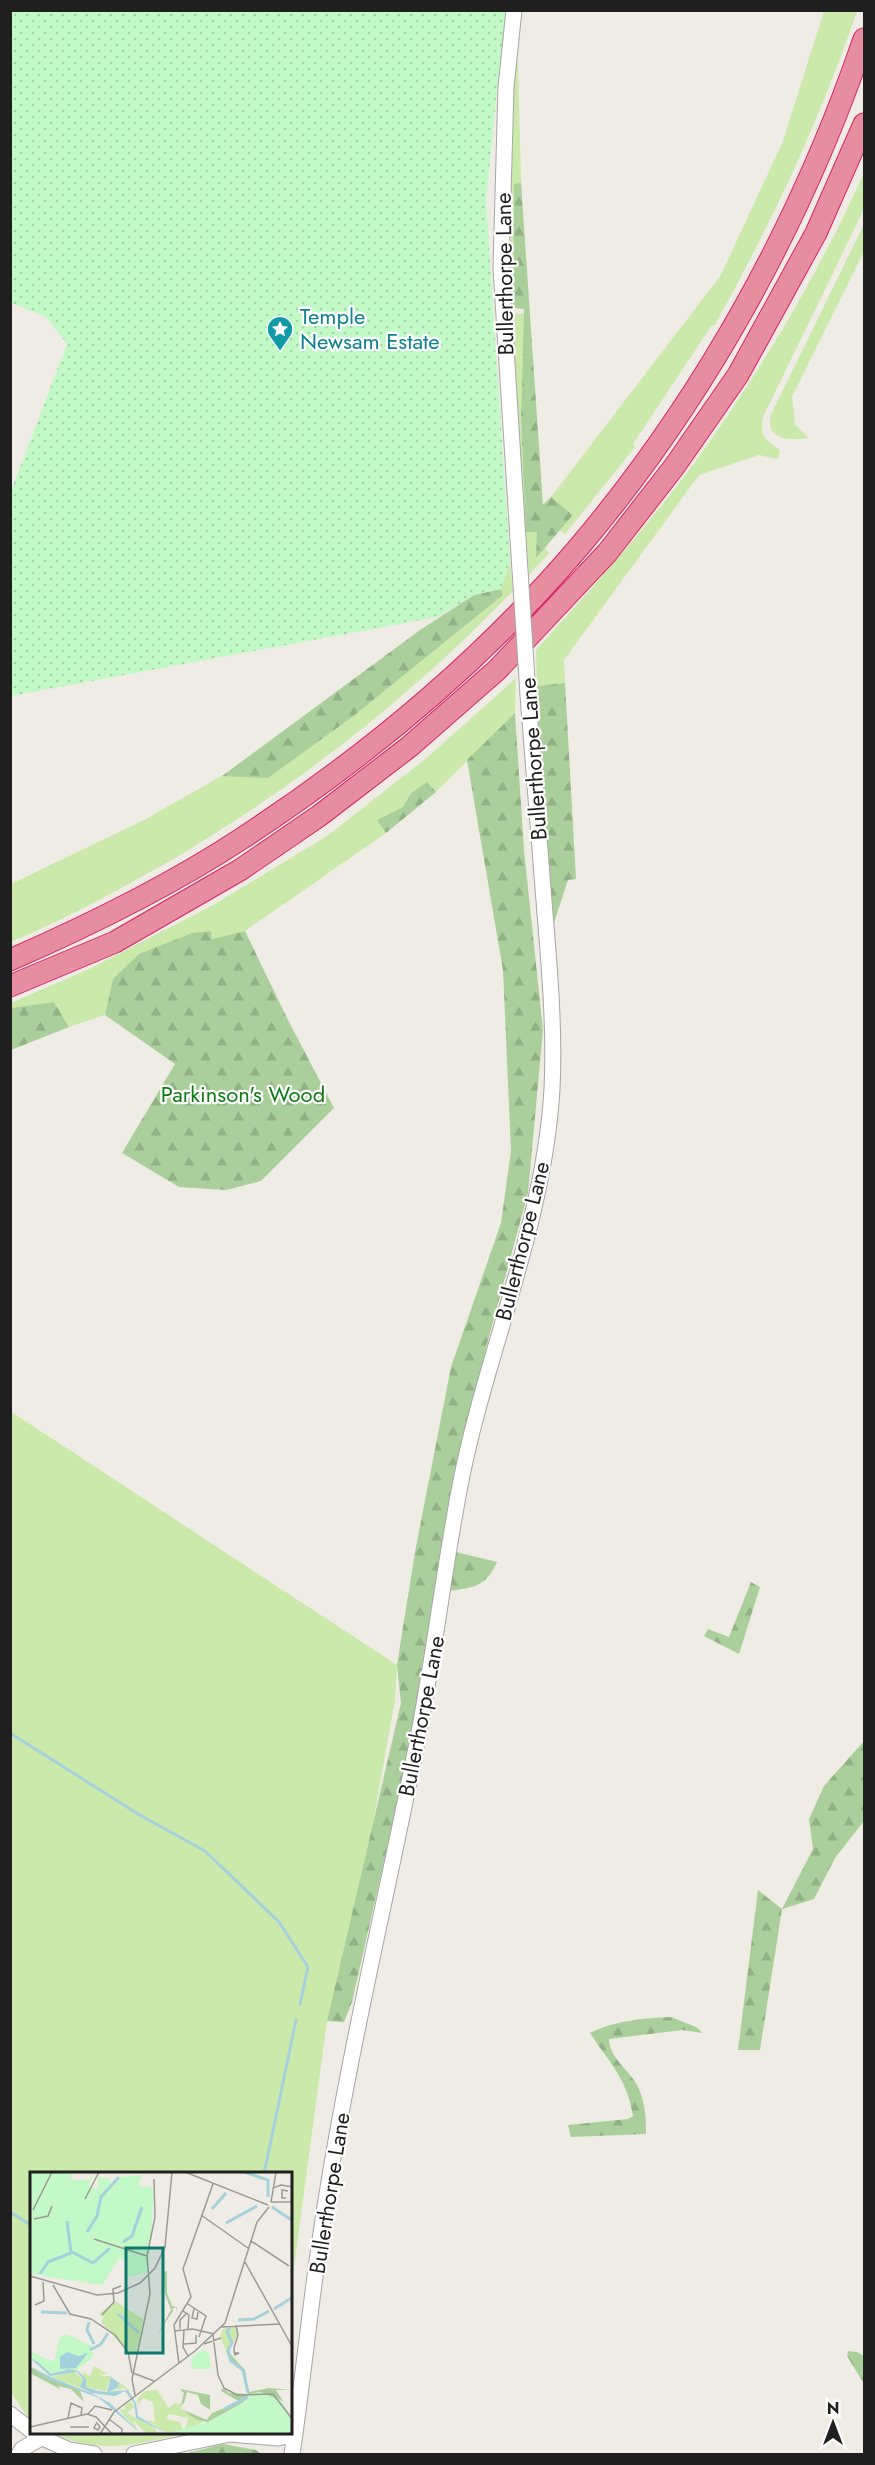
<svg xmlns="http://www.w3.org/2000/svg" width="875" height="2465" font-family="Jost,sans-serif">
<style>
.grass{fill:#cbe9ab}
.forest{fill:url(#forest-firs)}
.park{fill:url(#park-dots)}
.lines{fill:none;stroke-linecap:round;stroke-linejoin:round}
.stream{stroke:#a5d1dd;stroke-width:3}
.minor-casing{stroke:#a6a6a6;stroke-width:17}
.highway-casing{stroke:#da2566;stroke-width:23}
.minor{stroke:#fff;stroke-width:15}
.highway{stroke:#e68d9f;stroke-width:21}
.minor-bridge-casing{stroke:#a6a6a6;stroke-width:17;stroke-linecap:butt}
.minor-bridge{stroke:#fff;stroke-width:15}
.labels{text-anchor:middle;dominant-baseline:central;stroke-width:4.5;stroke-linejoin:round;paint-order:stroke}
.street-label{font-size:22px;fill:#1f1f1f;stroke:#fff}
.culture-label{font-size:22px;fill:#0d838f;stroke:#fff;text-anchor:start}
.park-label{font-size:22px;fill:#0c7d13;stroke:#fff}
.inset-river{fill:none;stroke:#a5d1dd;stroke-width:3}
.inset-road{fill:none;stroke:#9c9a96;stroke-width:1.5}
.view{fill:#0f766e;fill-opacity:0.15;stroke:#0f766e;stroke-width:3}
.inset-edge{fill:none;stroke:#1f1f1f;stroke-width:3}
</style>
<defs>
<pattern id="forest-firs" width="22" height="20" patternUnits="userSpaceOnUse" patternTransform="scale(1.5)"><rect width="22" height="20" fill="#aacf9a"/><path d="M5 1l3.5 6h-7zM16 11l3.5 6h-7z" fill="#92b184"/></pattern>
<pattern id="park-dots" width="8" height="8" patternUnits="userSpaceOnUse" patternTransform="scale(1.5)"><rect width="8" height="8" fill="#c2f9c6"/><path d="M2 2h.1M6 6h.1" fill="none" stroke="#a6d5aa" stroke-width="1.8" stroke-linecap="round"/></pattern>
</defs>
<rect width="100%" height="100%" fill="#efece5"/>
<path class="grass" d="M 824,11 L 857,11 C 820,120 771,225 714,326 L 712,325 L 633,444 L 635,447 L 565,534 L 560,531 L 573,515 L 551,497 L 721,275 L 783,141 Z
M 518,62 L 521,183 L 514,185 L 513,308 L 507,303 L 513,67 Z
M 864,173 L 864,209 L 763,417 C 759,435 765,440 780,450 L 778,459 L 759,455 L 699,475 L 564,660 L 565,683 L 537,686 L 536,650 C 590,590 644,531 692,466 C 758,376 818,275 864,173 Z
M 864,224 L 864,251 L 792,397 L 795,424 L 809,438 C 790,440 768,442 770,417 Z
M 514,314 L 524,314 L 521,418 L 526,531 L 537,532 L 537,557 L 545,548 L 549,553 L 529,575 L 526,538 L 523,538 L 508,319 Z
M 510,561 L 513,591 C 411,697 296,787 168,862 C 117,891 65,919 11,942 L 11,884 L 144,820 L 225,774 L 268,778 L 351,718 L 503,595 L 501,589 Z
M 516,678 L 515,713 L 436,792 L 427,783 L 411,793 L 403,807 L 377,820 L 386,833 L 245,931 L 211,939 L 211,931 L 113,979 L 105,1015 L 69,1027 L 54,1002 L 11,1008 L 11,1003 L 89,969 L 215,904 L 327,836 L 429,756 Z
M 10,1411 L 397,1665 L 395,1700 L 372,1828 L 327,2021 L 291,2289 L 291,2174 L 32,2174 L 31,2420 L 27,2416 L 10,2391 Z
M 53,2434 L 182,2434 C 130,2446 104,2454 53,2434 Z"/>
<path class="forest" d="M 521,183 L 543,505 L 551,497 L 573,515 L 536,558 L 537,532 L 526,532 L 521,418 L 524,309 L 513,308 L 514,184 Z
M 501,589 L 503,595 L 351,718 L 268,778 L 222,776 L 420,630 L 474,595 Z
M 565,683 L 576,879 L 568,880 L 551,932 L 537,686 Z
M 515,713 L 524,850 L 543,1030 L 528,1193 L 487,1344 L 448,1516 L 421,1683 L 395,1813 L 352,2002 L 344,2022 L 327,2021 L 401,1703 L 397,1665 L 415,1552 L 451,1367 L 501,1223 L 511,1151 L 503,970 L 467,760 Z
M 427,782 L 436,792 L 386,833 L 377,820 L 403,807 L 411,793 Z
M 211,931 L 212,939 L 245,931 L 288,1020 L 334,1108 L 261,1181 L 226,1190 L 179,1187 L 122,1153 L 175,1064 L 105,1015 L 113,979 L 139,954 L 192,933 Z
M 54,1002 L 69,1027 L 11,1050 L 11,1008 Z
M 456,1552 L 497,1562 C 486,1587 473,1588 447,1591 Z
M 751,1582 L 760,1587 L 739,1654 L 704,1636 L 708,1629 L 729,1637 Z
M 864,1741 L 864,1821 L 835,1858 L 814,1899 L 782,1909 L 760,2050 L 738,2050 L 758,1890 L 782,1909 L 813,1849 L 809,1819 L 824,1786 Z
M 671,2017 L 696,2027 L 703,2033 L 682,2030 L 609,2039 C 609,2056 627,2069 636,2083 C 645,2099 646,2116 646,2134 L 571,2137 L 568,2125 L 628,2119 L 633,2116 C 627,2078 610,2064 590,2033 C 613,2021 645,2018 671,2017 Z
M 848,2351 L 857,2352 L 864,2356 L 864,2397 L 864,2384 L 847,2356 Z
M 223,2444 L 256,2450 L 261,2454 L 184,2454 Z"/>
<path class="park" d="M 11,11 L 508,11 L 501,53 L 486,200 L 510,561 L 501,589 L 474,595 L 437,617 L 11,696 L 10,494 L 67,344 L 46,317 L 11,303 Z"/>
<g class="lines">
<path class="stream" d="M 10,1733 L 138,1814 L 205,1851 L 279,1922 L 308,1967 L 300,2004
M 264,2174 L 296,2020
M 10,2212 L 32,2226"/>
<g class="minor-casing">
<path id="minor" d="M 514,10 L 506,87 L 501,268 L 518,539
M 10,2414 L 32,2431
M 34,2434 L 69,2450 L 94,2454
M 19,2454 L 22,2449 L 41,2438
M 134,2454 L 230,2434 L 278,2438 L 295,2434
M 292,2454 C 305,2366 313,2276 328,2188 C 352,2040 387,1894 416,1748 C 433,1662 443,1576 459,1491 C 484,1356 544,1228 552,1089 C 555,1027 549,963 544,901 C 539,833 534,764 528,695"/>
</g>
<g class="highway-casing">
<path id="highway" d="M 10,960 C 90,925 168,887 241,839 C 365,758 483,660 579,547 C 705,398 801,223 864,39
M 10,986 L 115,942 L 240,870 L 319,816 L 409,747 L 497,670 L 607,553 L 674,467 L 738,375 L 816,233 L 864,124"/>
</g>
<use href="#minor" class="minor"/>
<use href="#highway" class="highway"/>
<g class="minor-bridge-casing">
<path id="minor-bridge" d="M 518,539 L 528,695"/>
</g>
<use href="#minor-bridge" class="minor-bridge"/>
</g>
<defs>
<g id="sight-pin" transform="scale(1.35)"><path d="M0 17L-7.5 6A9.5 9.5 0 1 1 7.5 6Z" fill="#0f9aa8" stroke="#fff"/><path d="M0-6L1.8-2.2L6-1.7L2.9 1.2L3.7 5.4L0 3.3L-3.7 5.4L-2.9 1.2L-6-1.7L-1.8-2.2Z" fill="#fff"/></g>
</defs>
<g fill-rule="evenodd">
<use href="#sight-pin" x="280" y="329"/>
</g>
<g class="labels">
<g class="street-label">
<text transform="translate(504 274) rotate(-91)">Bullerthorpe Lane</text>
<text transform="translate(533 759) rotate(-94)">Bullerthorpe Lane</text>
<text transform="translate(522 1241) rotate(-76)">Bullerthorpe Lane</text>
<text transform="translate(421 1716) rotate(-79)">Bullerthorpe Lane</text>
<text transform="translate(329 2193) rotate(-81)">Bullerthorpe Lane</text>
</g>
<g class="culture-label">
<text x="300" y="316">Temple<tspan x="300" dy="25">Newsam Estate</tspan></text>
</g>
<g class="park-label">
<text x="243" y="1094">Parkinson's Wood</text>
</g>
</g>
<g transform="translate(30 2172)">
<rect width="262" height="262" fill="#efece5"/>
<path d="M 85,129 L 113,147 L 108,179 L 97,179 L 71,150 L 74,145 L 69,142 ZM 205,153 L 208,162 L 199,179 L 209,191 L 198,184 L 190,164 L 193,157 ZM 64,194 L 78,202 L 68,204 L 81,204 L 76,219 L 88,218 L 89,210 L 101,219 L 93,216 L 84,221 L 56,215 L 52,200 L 60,204 ZM 44,200 L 53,207 L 51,216 L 21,205 ZM 127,218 L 139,236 L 145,231 L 152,232 L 151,238 L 173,250 L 155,258 L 158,246 L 139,242 L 136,247 L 150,250 L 153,258 L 137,261 L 116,248 L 125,250 L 123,230 L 113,226 L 108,233 L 107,227 L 115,219 ZM 102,230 L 104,235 L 97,241 L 125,256 L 128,262 L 117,262 L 102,247 L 108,259 L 92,241 L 89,237 L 95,238 L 95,232 Z" fill="#cbe9ab"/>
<path d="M 137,99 L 137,121 L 142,134 L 147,135 L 147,141 L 146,135 L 142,137 L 143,139 L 127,163 L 141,138 L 135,122 L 133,100 ZM 196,178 L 215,198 L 219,220 L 239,216 L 261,218 L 246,218 L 253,229 L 237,220 L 252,229 L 221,226 L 178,250 L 167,248 L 151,237 L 177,248 L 182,241 L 210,230 L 191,219 L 193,216 L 199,221 L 218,222 L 213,200 L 200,189 ZM 0,195 L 50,219 L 54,230 L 41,217 L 28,214 L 30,217 L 0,201 ZM 150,217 L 180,223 L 180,238 L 171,232 L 168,223 L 157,220 L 154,231 L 151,233 L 154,221 Z" fill="#aacf9a"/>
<path d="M 0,0 L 42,0 L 41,8 L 59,8 L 66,0 L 58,14 L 68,18 L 68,5 L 80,7 L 81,13 L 90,5 L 112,3 L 108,14 L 122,15 L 124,25 L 118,100 L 94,106 L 99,90 L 89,86 L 72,113 L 0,102 ZM 36,162 L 62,174 L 63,185 L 46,198 L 21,202 L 0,186 L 0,179 L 24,190 L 30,165 ZM 172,177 L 179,181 L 181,197 L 162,197 L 161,187 ZM 230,220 L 252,229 L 262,249 L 262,262 L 138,261 L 178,250 L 212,232 L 219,222 Z" fill="#c2f9c6"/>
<path d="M 37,180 L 49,184 L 58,181 L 46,196 L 30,197 L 30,185 ZM 0,186 L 8,190 L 21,202 L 39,197 L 48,199 L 56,207 L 56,215 L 68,219 L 77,220 L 81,205 L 89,211 L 88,216 L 77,220 L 98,218 L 106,231 L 108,244 L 138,262 L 106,246 L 104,231 L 95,219 L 85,224 L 61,221 L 80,231 L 111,262 L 69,226 L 16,206 L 0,194 L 18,204 L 61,221 L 50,215 L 53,207 L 47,200 L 20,204 Z" fill="#a5d1dd"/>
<path class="inset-river" d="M 214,0 L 238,8 L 238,25M 242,35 L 263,49M 182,37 L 196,21M 196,51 L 227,34M 57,60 L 67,44 L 71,25 L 89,5M 93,70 L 102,64 L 112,35M 42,80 L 63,91 L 80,76M 10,102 L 18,90 L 41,81 L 37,49M 244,137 L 263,125M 11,140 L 37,141M 88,142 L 109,161M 208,148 L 224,147 L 239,139M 59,150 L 57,158 L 64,172M 60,178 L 71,172 L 78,161M 198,178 L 201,189 L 213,198 L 218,221M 198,178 L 202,171 L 197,159 L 200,156M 194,237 L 218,225"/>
<path class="inset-road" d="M 155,0 L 238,33M 243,16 L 251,13 L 263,15M 256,26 L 252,26 L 252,18 L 258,19M 55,27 L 69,0M 241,30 L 246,0M 241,30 L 263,30M 3,38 L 22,0M 171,43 L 218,76M 4,47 L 18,44 L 22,34M 64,67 L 117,84M 221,69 L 259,94M 215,90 L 263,176M 0,104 L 67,123 L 88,121 L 110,111 L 125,96 L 135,75 L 142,0M 23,113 L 40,142 L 61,147 L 85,163 L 98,180 L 102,201M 158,132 L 176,144 L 169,165M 5,133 L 14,129 L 13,110M 164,137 L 162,146 L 167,147 L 168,140M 153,139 L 159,143 L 158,157M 72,143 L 84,130 L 83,117 L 91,114M 191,155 L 250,152M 150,157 L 150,148 L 157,141M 154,157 L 153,175 L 158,184M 144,159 L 163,157 L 184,162M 183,163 L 188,203 L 194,216 L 207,223 L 243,222 L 263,248M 154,172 L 166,171 L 166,163M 174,172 L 191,166M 205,181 L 209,181 L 205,183 L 204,179 L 204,176 L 208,163 L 206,153M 149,192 L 144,153 L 161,125 L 153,97 L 183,12M 103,201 L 124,209M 105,223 L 102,207 L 120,122 L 117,84 L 125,45 L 124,7M 58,242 L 65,234 L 82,238M 38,246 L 41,231 L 52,236 L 51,243M 79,247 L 92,257 L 92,262M 66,250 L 70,255 L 68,258 L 64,256 L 66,252M 0,255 L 57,242 L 66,245 L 82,262M 40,255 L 59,255M 70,262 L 84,240 L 165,179 L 195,151 L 227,50 L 239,35"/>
<path class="view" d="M 96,76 L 133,76 L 133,181 L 96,181 Z"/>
<rect width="262" height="262" class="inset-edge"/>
</g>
<rect width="875" height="2465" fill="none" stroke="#1f1f1f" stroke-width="24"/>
<g transform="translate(833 2423)" stroke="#ffffff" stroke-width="4.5" paint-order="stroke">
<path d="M0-4.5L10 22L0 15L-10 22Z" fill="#1f1f1f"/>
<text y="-9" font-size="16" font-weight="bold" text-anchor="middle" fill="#1f1f1f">N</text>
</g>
</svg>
